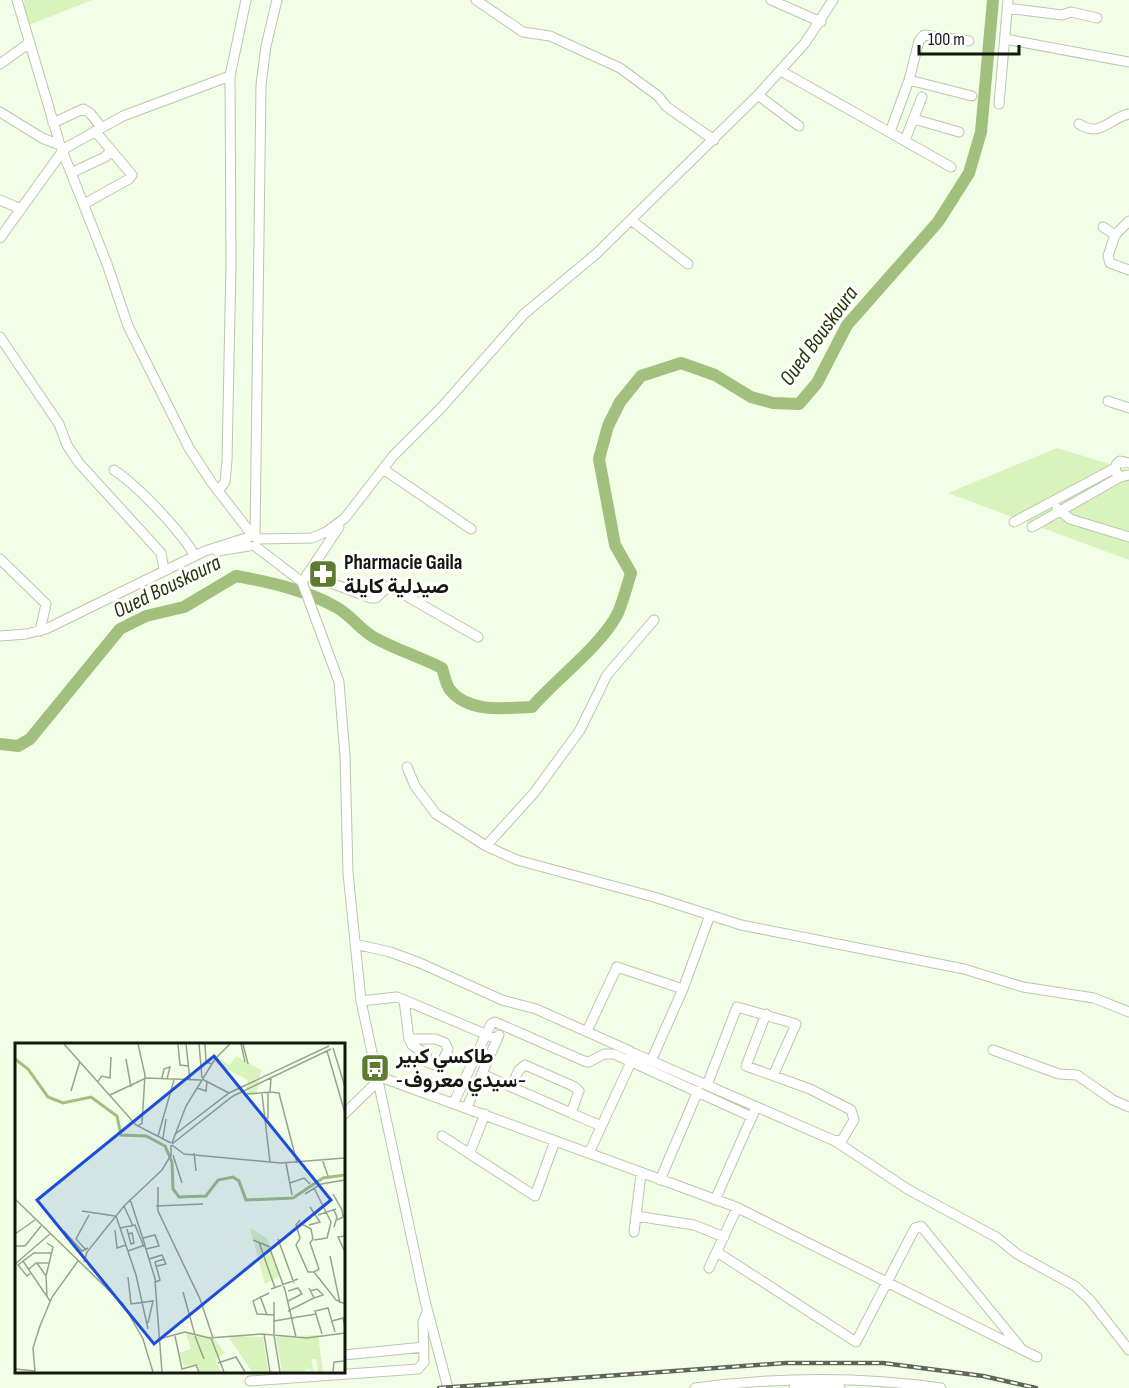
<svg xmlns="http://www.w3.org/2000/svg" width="1129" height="1388" font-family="'Sofia Sans Condensed',Vazirmatn,sans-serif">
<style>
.green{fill:#d9f3bc}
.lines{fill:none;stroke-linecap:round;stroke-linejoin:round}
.river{stroke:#a1bf7d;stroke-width:12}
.minor-casing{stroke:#bac7ac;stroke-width:11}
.minor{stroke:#fff;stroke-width:9}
.rail-casing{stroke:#5f6657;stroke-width:4.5}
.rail{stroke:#fff;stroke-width:2;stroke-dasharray:7;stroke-linecap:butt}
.labels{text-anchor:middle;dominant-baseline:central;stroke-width:6;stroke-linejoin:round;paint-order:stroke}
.poi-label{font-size:21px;font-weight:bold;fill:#13170d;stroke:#fff;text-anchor:start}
.water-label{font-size:22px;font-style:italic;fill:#243604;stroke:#fff}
.inset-river{fill:none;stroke:#a1bf7d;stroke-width:3}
.inset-road{fill:none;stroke:#99a290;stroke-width:1.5}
.view{fill:#1d4ed8;fill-opacity:0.15;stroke:#1d4ed8;stroke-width:3}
.inset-edge{fill:none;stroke:#13170d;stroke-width:3}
</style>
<rect width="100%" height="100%" fill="#f3fee7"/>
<path class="green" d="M 24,0 L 92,0 L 24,27 Z
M 1057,448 L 1129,470 L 1129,560 L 948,493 Z"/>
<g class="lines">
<path class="river" d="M 0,744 L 18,746 L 30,739 L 120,629 L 146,616 L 184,607 L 236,576 C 269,582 306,590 336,607 C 351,615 360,630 375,638 C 397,650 420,657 442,668 C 444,674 446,685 450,690 C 470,714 506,708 532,707 C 556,679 602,645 618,613 C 623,601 627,586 631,573 L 615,545 L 599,459 L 608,426 L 620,402 L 641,376 L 681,363 L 715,375 L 751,397 L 773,403 L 799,404 L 817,383 L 847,325 L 938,222 L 969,173 L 981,132 L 993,0"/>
<g class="minor-casing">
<path id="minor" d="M 17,0 L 60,145 L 107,264 L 128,326 L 189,448 L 212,483 L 253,536
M 476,0 L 523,32 L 550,36 L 620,68 L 658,96 L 667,107 L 714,140
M 771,0 L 821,22
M 1007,8 L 1062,15 L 1071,12 L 1097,18
M 1005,39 L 1129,62
M 0,64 L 29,43
M 781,71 L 951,167
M 909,80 L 972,96
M 758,95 L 799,126
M 999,104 L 1008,0
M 0,112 L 42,138 L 60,145
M 914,119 L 959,132
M 53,123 L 83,109 L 90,113 L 101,127
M 1079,124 C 1100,138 1110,118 1129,114
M 890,132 L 909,80 L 919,41 L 924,35 L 969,41
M 905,140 L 922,97
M 62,150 L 123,116 L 230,76
M 71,173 L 105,157 L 111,151
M 0,200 L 21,209
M 84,204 L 129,179 L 132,175 L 95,131
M 631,220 L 688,264
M 1103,227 L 1115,235 L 1108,256 L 1110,263 L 1129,270
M 1115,235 L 1129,221
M 0,238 L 62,152
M 0,337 L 59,424 L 67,445 L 79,463 L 161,553 L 164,570
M 1108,401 L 1129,408
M 1129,463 L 1120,461 L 1116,465 L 1115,471 L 1120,477 L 1129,475
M 383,469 L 471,529
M 114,470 C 138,486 181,531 195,556
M 218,491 L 225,482 L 227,460 L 231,263 L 230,76 L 246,0
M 1057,508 L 1070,519 L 1129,537
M 1014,522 L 1115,468
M 1032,527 L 1120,477
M 255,536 L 261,85 L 266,46 L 277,0
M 257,539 L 312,538 L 326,532 L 345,518 L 393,456 L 441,408 L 524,314 L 596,254 L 758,95 L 805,43 L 833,0
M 255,546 L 302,582 L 339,682 L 345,756 L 348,873 L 361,1001 L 425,1301 L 448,1388
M 217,551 L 249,546
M 0,559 L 46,604 L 40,631
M 307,574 L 371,598 L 376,598 L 389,586 L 478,637
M 305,578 L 339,527
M 0,636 L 26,634 L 46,629 L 205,551 L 249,537
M 407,767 L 415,786 L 436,814 L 486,846 L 517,860 L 654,897 L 741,925 L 964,969 L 1023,987 L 1094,998 L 1129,1012
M 486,846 L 534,793 L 580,730 L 607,675 L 654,620
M 355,944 L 390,952 L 420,963 L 502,1000 L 536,1009 L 630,1051 L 632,1060 L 589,1153
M 683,989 L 710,915
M 404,1000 L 409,1039 L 412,1045 L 426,1054 L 427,1062 L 440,1067 L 448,1049 L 445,1043 L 436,1039 L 409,1039
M 361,1001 L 397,997 L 497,1039
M 587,1031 L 617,967 L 683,989 L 651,1061
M 993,1050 L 1059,1074 L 1077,1075 L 1113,1100 L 1129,1107
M 633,1053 L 835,1141 L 842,1140 L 854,1120 L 851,1110 L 810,1089 L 746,1066 L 766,1014
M 482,1074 L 571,1113 L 579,1091 L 573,1086 L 525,1065 L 519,1070 L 511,1087
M 375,1075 L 736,1207 L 1037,1357
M 707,1085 L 737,1007 L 796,1024 L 773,1076
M 454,1102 L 491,1024 L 495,1022 L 584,1061 L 589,1062 L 604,1054 L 614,1054 L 752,1117
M 467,1107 L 499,1035
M 571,1113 L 601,1126
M 344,1114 L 377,1082
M 442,1136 L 535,1196 L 555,1141
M 835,1141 L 909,1190 L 996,1237 L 1017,1254 L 1075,1286 L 1090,1300 L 1129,1350
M 470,1152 L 485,1114
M 660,1180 L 698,1091
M 715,1200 L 754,1112
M 636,1216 L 694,1225 L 724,1237
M 634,1232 L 641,1174
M 717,1252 L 856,1342 L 915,1228 L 921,1226 L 1020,1347
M 709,1268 L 737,1208
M 344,1355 L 424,1347
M 250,1381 L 418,1369 L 424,1362 L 423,1322 L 427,1312
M 695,1388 C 778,1377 859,1376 941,1388
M 794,1388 L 840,1388"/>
</g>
<use href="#minor" class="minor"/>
<g class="rail-casing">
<path id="rail" d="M 439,1388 L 786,1363 L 883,1363 L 983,1376 L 1036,1388"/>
</g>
<use href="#rail" class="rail"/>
</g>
<defs>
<g id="pharmacy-square" transform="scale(1.5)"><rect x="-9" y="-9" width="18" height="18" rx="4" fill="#5d7b31" stroke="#fff"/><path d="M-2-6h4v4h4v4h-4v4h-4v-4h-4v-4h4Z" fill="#fff"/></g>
<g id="bus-square" transform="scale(1.5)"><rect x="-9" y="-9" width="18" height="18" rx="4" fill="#5d7b31" stroke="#fff"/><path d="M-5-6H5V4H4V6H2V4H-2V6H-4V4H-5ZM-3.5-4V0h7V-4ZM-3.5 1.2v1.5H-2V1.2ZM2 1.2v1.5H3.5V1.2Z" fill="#fff"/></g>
</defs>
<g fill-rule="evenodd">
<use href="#pharmacy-square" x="323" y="574"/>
<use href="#bus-square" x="375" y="1068"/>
</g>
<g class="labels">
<g class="poi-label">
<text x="344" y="562">Pharmacie Gaila<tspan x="344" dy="24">صيدلية كايلة</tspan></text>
<text x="396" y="1056">طاكسي كبير<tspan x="396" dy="24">-سيدي معروف-</tspan></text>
</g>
<g class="water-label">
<text transform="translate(819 336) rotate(-54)">Oued Bouskoura</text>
<text transform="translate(167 587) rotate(-26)">Oued Bouskoura</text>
</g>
</g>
<g transform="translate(15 1043)">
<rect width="330" height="330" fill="#f3fee7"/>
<path d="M 221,13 L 246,27 L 241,52 L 231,52 L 233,37 L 198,19 L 203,15 L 215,22 ZM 235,185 L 252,195 L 265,233 L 250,241 ZM 170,289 L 198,294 L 210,310 L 200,317 L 206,329 L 184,329 L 180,321 L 169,323 L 164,310 L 176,306 ZM 303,292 L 308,329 L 303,329 L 301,316 L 296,316 L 299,329 L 292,326 L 289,329 L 267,329 L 261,294 ZM 213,293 L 248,294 L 253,329 L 237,329 Z" fill="#d9f3bc"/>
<path class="inset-river" d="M 0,16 L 13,26 L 33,54 L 48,60 L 76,54 L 102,73 L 106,92 L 131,93 L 150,103 L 157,119 L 158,146 L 164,154 L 191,153 L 203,137 L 218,134 L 224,138 L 231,157 L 278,155 L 308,135 L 330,132"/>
<path class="inset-road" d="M 49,1 L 121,82 L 156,100M 163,1 L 165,22 L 174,23M 171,1 L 175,37M 184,1 L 187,35M 190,1 L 191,19 L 197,21M 226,1 L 230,19M 228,1 L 233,21M 318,5 L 330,44M 312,8 L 330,70M 111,16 L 116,44M 147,35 L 149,26 L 155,24 L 152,36M 187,36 L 214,50M 83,38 L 87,33 L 95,35 L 96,14M 182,45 L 191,48 L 192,39M 56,48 L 65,18M 255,49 L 264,50 L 282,120M 232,51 L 255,49 L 256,35M 247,51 L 255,119M 95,52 L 131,35 L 186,37M 249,76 L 253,75 L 253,50M 123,83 L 127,80 L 130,32 L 123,1M 159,92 L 214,50 L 314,3M 143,93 L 159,37M 148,95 L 151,76M 157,100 L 171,63 L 200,16 L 215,1M 157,101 L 218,53 L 316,6M 157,102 L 169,111 L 266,120 L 330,115M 179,110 L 181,128M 158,112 L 167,140M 307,116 L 313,133M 271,120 L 277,152M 275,140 L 289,135 L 295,141M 143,144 L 143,168 L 185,256 L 198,295M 299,145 L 316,179 L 312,195 L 299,197M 290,151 L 306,141 L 330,137M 318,151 L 327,167 L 328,174 L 322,177M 0,156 L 108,261 L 128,296 L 138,329M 109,163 L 118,183M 141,163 L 188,161M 319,167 L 322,174 L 319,184M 67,168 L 100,173M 303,172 L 321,166M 101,173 L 121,232 L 133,286M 285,177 L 281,182 L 285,195 L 281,202 L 293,229 L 299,229 L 304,226 L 295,200 L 298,196 L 296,186 L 285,180M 294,182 L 305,179 L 295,164M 105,185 L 120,182 L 129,204M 112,186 L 116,201 L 119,200 L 117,190 L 113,191M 100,187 L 102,205 L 111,202M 49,188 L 67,208 L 73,205M 0,191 L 20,177M 330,193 L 323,194 L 330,209M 128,195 L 140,192 L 144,203 L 131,206M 263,196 L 279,240M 238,197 L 255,204M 244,199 L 260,245M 0,203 L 10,203 L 26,183M 130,203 L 141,239 L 145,237 L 140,219 L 149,216M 255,206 L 270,247 L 281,294M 71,207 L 61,196 L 74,172M 113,208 L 130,202 L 115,156M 315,213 L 325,260M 134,216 L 147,212 L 151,221 L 142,223M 8,218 L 35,258M 69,219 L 72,209 L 109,163 L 147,127 L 156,112 L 156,102M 22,220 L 31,233 L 32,254M 0,221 L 36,190M 14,226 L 21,220 L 34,220M 299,229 L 321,257 L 330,261M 16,230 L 12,233 L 3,222 L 19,210 L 36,210M 31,233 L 38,204 L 32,200M 113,234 L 116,261 L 138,258 L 133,280M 140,238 L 147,329M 256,246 L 283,236M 295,248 L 302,246 L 308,252 L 299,255M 168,249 L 180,292M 254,250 L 238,258 L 242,271 L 259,272M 245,253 L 252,272M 273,258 L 287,251 L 283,245 L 273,248M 259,259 L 259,292 L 265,329M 273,268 L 299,255 L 294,245M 259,278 L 301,271M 317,278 L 328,275 L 330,284M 249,291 L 255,329M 307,291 L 300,268 L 313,265 L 320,289M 160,293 L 167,326 L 181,322 L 184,329M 180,293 L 189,316M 196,295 L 209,329M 144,296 L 170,289 L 194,295 L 247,291 L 292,295 L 330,290M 203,320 L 221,314 L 230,329M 0,326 L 20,328M 20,329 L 18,305 L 25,283 L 37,254 L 63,218M 318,329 L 319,319 L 330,318"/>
<path class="view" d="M 199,13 L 316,157 L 139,301 L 22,157 Z"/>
<rect width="330" height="330" class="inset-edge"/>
</g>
<path d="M919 45v9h100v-9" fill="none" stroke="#13170d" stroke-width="3"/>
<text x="928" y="45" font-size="18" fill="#13170d" stroke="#ffffff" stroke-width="4.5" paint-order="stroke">100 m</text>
</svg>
